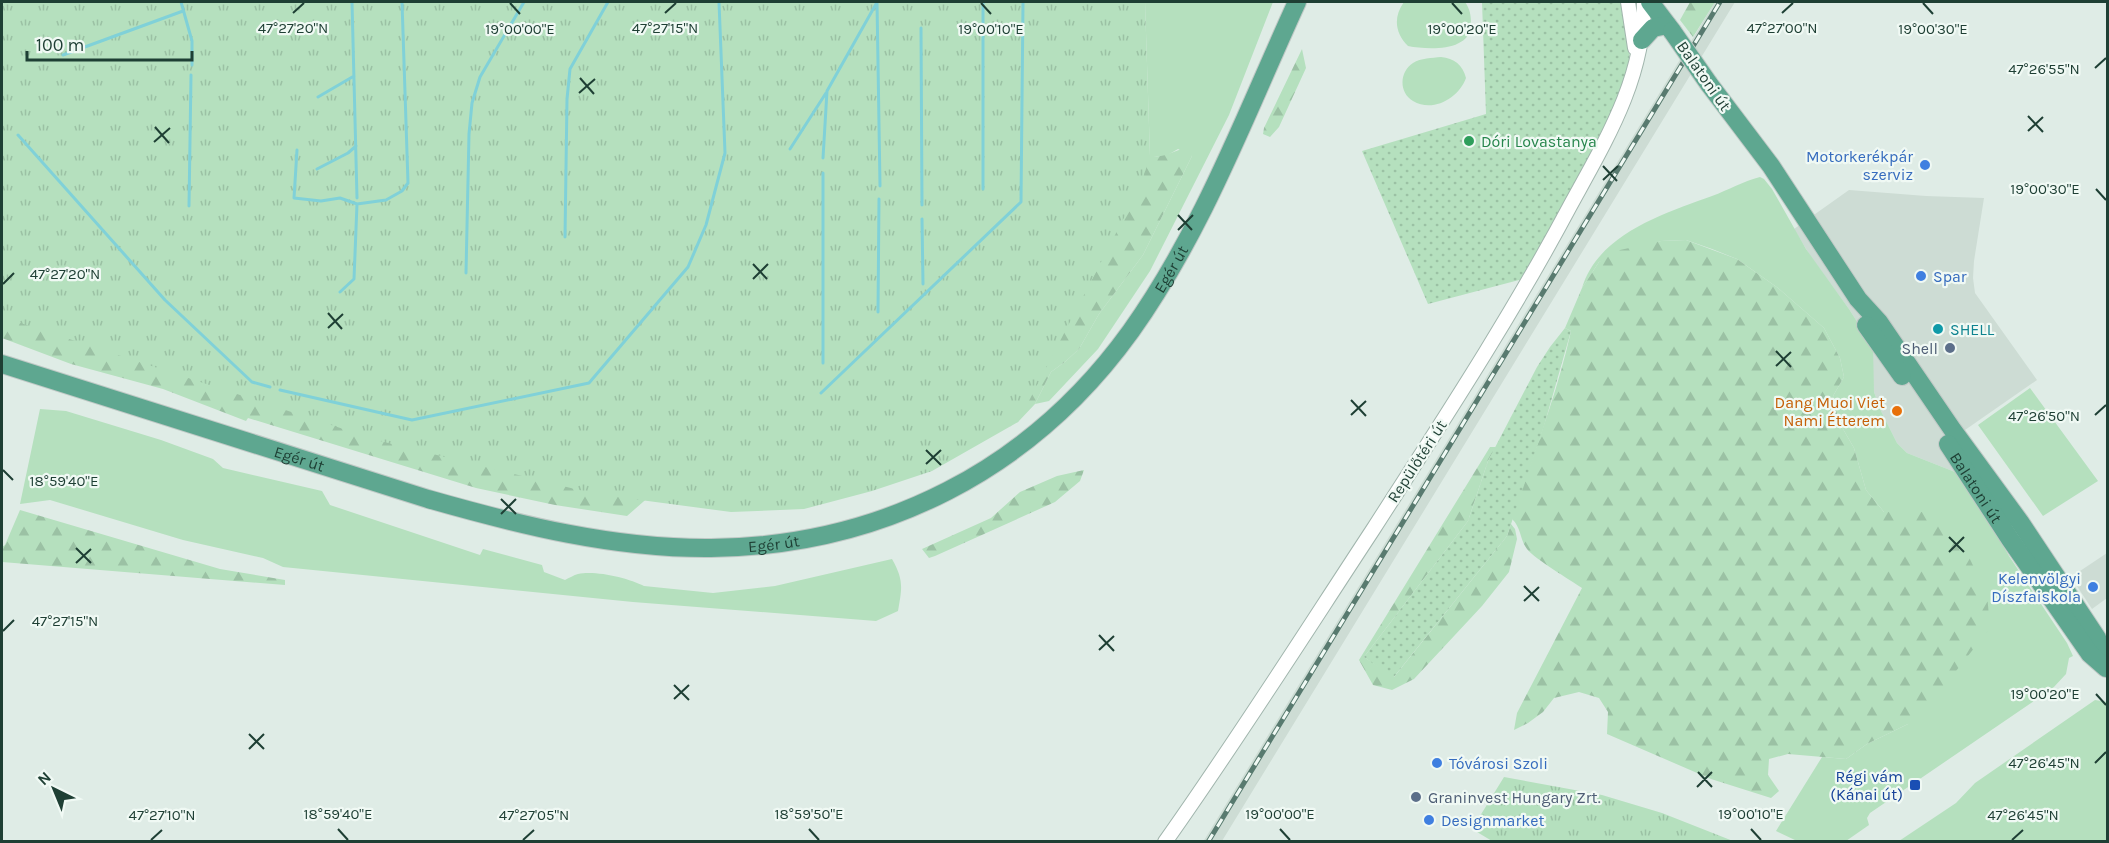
<svg xmlns="http://www.w3.org/2000/svg" width="2109" height="843" font-family="Karla,sans-serif">
<style>
.built{fill:#cddcd4}
.grass{fill:#b5e0be}
.forest{fill:url(#forest-firs)}
.park{fill:url(#park-tufts)}
.garden{fill:url(#garden-dots)}
.lines{fill:none;stroke-linecap:round;stroke-linejoin:round}
.stream{stroke:#80d1d8;stroke-width:3}
.tertiary-casing{stroke:#a1b5ad;stroke-width:16}
.primary-casing{stroke:#c0c9c6;stroke-width:20}
.tertiary{stroke:#fff;stroke-width:14}
.primary{stroke:#5ea790;stroke-width:18}
.rail-casing{stroke:#587a6f;stroke-width:5}
.rail{stroke:#f0f9f4;stroke-width:3;stroke-dasharray:9;stroke-linecap:butt}
.primary-bridge-casing{stroke:#c0c9c6;stroke-width:20;stroke-linecap:butt}
.primary-bridge{stroke:#5ea790;stroke-width:18}
.ticks{fill:none;stroke:#1e3f34;stroke-width:2}
.leisure-dot{fill:#2e9e5b;stroke:#f0f9f4;stroke-width:2}
.shop-dot{fill:#3f7fe0;stroke:#f0f9f4;stroke-width:2}
.culture-dot{fill:#0f9aa8;stroke:#f0f9f4;stroke-width:2}
.service-dot{fill:#5c6f8a;stroke:#f0f9f4;stroke-width:2}
.food-dot{fill:#e8710a;stroke:#f0f9f4;stroke-width:2}
.transit-dot{fill:#1a4fb4;stroke:#f0f9f4;stroke-width:2}
.labels{text-anchor:middle;dominant-baseline:central;stroke-width:4.5;stroke-linejoin:round;paint-order:stroke}
.street-label{font-size:16px;fill:#1e3f34;stroke:#f0f9f4}
.leisure-label{font-size:16px;fill:#27864d;stroke:#f0f9f4;text-anchor:start}
.shop-label{font-size:16px;fill:#366cbe;stroke:#f0f9f4;text-anchor:start}
.culture-label{font-size:16px;fill:#0d838f;stroke:#f0f9f4;text-anchor:start}
.service-label{font-size:16px;fill:#4e5e75;stroke:#f0f9f4;text-anchor:end}
.food-label{font-size:16px;fill:#c56008;stroke:#f0f9f4;text-anchor:end}
.transit-label{font-size:16px;fill:#164399;stroke:#f0f9f4;text-anchor:end}
.ticks-label{font-size:15px;text-anchor:middle;fill:#1e3f34;stroke:#f0f9f4;stroke-width:4.5;stroke-linejoin:round;paint-order:stroke}
</style>
<defs>
<pattern id="forest-firs" width="22" height="20" patternUnits="userSpaceOnUse" patternTransform="scale(1.5)"><rect width="22" height="20" fill="#b5e0be"/><path d="M5 1l3.5 6h-7zM16 11l3.5 6h-7z" fill="#9bc1a4"/></pattern>
<pattern id="park-tufts" width="24" height="20" patternUnits="userSpaceOnUse" patternTransform="scale(1.5)"><rect width="24" height="20" fill="#b5e0be"/><path d="M3 7l-1-3M5 7V3M7 7l1-3M15 17l-1-3M17 17v-4M19 17l1-3" fill="none" stroke="#9bc1a4"/></pattern>
<pattern id="garden-dots" width="8" height="8" patternUnits="userSpaceOnUse" patternTransform="scale(1.5)"><rect width="8" height="8" fill="#b5e0be"/><path d="M2 2h.1M6 6h.1" fill="none" stroke="#9bc1a4" stroke-width="1.8" stroke-linecap="round"/></pattern>
</defs>
<rect width="100%" height="100%" fill="#dfece6"/>
<path class="built" d="M 1715,2 L 1735,2 L 1222,841 L 1203,842 Z
M 1849,190 L 1926,196 L 1984,198 L 1974,261 L 1973,278 L 1975,293 L 2037,380 L 1965,430 L 1955,472 L 1907,453 L 1897,443 L 1881,411 L 1874,392 L 1867,338 L 1849,309 L 1811,257 L 1794,229 Z
M 2107,553 L 2107,598 L 2092,609 L 2071,577 Z"/>
<path class="grass" d="M 1145,2 L 1273,2 L 1229,115 L 1150,271 L 1098,349 L 1049,401 L 1035,404 L 1051,372 L 1066,361 L 1079,349 L 1099,314 L 1143,255 L 1192,156 L 1178,149 L 1166,156 L 1150,156 Z
M 1404,2 L 1465,2 C 1470,9 1471,15 1471,24 C 1471,52 1428,50 1408,46 C 1395,33 1393,17 1404,2 Z
M 1441,57 C 1454,58 1463,65 1466,78 C 1459,98 1433,113 1413,101 C 1398,92 1400,71 1413,63 C 1421,58 1432,58 1441,57 Z
M 1760,177 L 1764,179 L 1772,189 L 1806,249 L 1849,309 L 1873,347 L 1874,392 L 1881,411 L 1897,443 L 1907,453 L 1955,472 L 1990,522 L 2009,556 L 2067,643 L 2073,656 L 2069,658 L 2066,674 L 2053,688 L 1870,813 L 1867,818 L 1869,825 L 1846,841 L 1797,841 L 1776,831 L 1822,757 L 1846,759 L 1867,744 L 1908,724 L 1928,512 L 1884,512 L 1866,490 L 1854,448 L 1839,422 L 1833,396 L 1844,377 L 1840,358 L 1824,328 L 1778,288 L 1737,259 L 1712,249 L 1686,240 L 1661,241 L 1599,262 L 1582,288 C 1598,234 1665,213 1712,196 C 1728,190 1744,181 1760,177 Z
M 2030,388 L 2098,481 L 2043,516 L 1978,425 Z
M 40,409 L 66,411 L 161,440 L 213,459 L 223,468 L 322,491 L 330,505 L 480,555 L 483,549 L 542,565 L 544,572 L 565,580 C 569,578 574,575 578,574 C 595,570 629,578 644,586 L 713,593 L 775,586 L 892,559 C 904,580 902,588 898,611 L 876,621 L 633,602 L 283,567 L 263,558 L 183,540 L 50,500 L 20,504 Z
M 2095,700 L 2107,702 L 2107,841 L 1899,841 L 1956,803 L 1975,783 Z"/>
<path class="forest" d="M 1690,2 L 1715,2 L 1693,37 L 1680,20 Z
M 1302,49 L 1306,68 L 1279,127 L 1270,137 L 1263,134 L 1264,128 Z
M 1189,147 L 1192,156 L 1143,255 L 1099,314 L 1079,349 L 1066,361 L 1051,372 L 1035,404 L 1018,422 L 651,495 L 627,516 L 555,505 L 476,488 L 248,418 L 246,421 L 163,389 L 71,364 L 2,338 L 2,282 L 1142,151 C 1159,163 1171,151 1189,147 Z
M 1686,240 L 1737,259 L 1778,288 L 1824,328 L 1840,358 L 1844,377 L 1833,396 L 1839,422 L 1854,448 L 1866,490 L 1884,512 L 1928,512 L 1963,545 L 1987,594 L 1990,628 L 1941,690 L 1908,724 L 1867,744 L 1846,759 L 1788,754 L 1769,759 L 1768,775 L 1779,791 L 1771,798 L 1711,779 L 1607,734 L 1608,712 L 1599,698 L 1579,692 L 1554,698 L 1543,712 L 1528,723 L 1514,730 L 1517,713 L 1582,588 C 1569,579 1536,560 1527,549 C 1520,540 1521,527 1512,519 C 1532,457 1557,395 1571,331 L 1565,328 L 1582,288 L 1599,262 L 1620,250 L 1661,241 Z
M 1490,447 L 1496,447 L 1488,461 L 1468,521 L 1364,657 L 1394,677 L 1507,536 L 1511,524 L 1515,529 L 1517,539 L 1509,572 L 1482,606 L 1414,679 L 1392,690 L 1373,685 L 1359,660 Z
M 1084,470 L 1080,481 L 1055,502 L 935,556 L 929,558 L 922,549 L 991,518 L 1020,492 L 1057,476 Z
M 20,510 L 220,569 L 285,580 L 285,585 L 2,562 L 2,547 L 5,545 Z"/>
<path class="park" d="M 2,2 L 1145,2 L 1150,156 L 1141,185 L 1018,422 L 932,471 L 872,491 L 804,509 L 731,512 L 595,494 L 380,441 L 2,317 Z
M 1504,777 L 1602,795 L 1662,813 L 1733,841 L 1492,841 L 1472,829 Z"/>
<path class="garden" d="M 1482,2 L 1625,2 L 1630,47 L 1627,95 L 1527,285 L 1519,280 L 1428,304 L 1362,151 L 1486,114 Z
M 1565,328 L 1571,331 L 1544,426 L 1507,536 L 1393,678 L 1364,657 L 1468,521 L 1488,461 L 1537,367 L 1550,347 Z"/>
<g class="lines">
<path class="stream" d="M 181,2 L 192,41 L 192,65
M 352,2 L 357,198
M 877,2 L 880,186
M 921,28 L 922,205
M 63,55 L 183,11
M 318,97 L 354,76
M 18,135 L 165,300 L 252,382 L 270,387
M 790,149 L 826,93
M 297,150 L 294,198 L 321,201 L 340,198 L 357,204 L 386,200 L 402,191 L 408,183 L 402,2
M 823,158 L 827,91 L 876,4
M 317,169 L 348,153 L 356,146
M 823,173 L 823,363
M 983,189 L 983,2
M 189,206 L 191,75
M 922,219 L 923,284
M 565,237 L 567,99 L 570,69 L 608,2
M 466,273 L 469,134 L 472,103 L 480,77 L 524,2
M 340,292 L 354,279 L 357,204
M 878,312 L 879,199
M 280,390 L 412,420 L 589,383 L 688,267 L 706,225 L 725,153 L 719,2
M 821,393 L 1021,202 L 1023,2"/>
<g class="tertiary-casing">
<path id="tertiary" d="M 1628,2 L 1635,48
M 1165,842 C 1238,739 1305,633 1374,528 C 1442,422 1511,317 1570,206 C 1606,140 1644,79 1644,2"/>
</g>
<g class="primary-casing">
<g id="primary">
<path d="M 1650,2 L 1672,31"/>
<path d="M 1642,40 L 1653,28 L 1667,25"/>
<path d="M 1709,84 L 1771,166 L 1858,299 L 1879,322 L 1952,429 L 2020,522 L 2097,638 L 2108,667"/>
<path d="M 1866,325 L 1902,376"/>
<path id="s1" d="M 2,364 L 428,499 C 519,525 615,549 711,548 C 882,546 1031,470 1131,331 C 1203,230 1246,113 1297,2"/>
<path id="s2" d="M 1948,444 L 2010,539 L 2090,654 L 2106,668"/>
</g>
</g>
<use href="#tertiary" class="tertiary"/>
<use href="#primary" class="primary"/>
<g class="rail-casing">
<path id="rail" d="M 1208,842 L 1720,2"/>
</g>
<use href="#rail" class="rail"/>
<g class="primary-bridge-casing">
<path id="primary-bridge" d="M 1672,31 L 1709,84"/>
</g>
<use href="#primary-bridge" class="primary-bridge"/>
</g>
<path class="ticks" d="M 510,3 L 520,14M 981,3 L 991,14M 1452,3 L 1462,14M 1923,3 L 1933,14M 293,13 L 304,3M 665,13 L 676,3M 1782,13 L 1793,3M 2095,68 L 2106,58M 580,78 L 594,94M 579,93 L 595,79M 2028,116 L 2043,132M 155,127 L 169,143M 2028,131 L 2043,117M 154,142 L 170,128M 1603,166 L 1617,181M 1603,180 L 1618,166M 2096,189 L 2106,200M 1178,215 L 1192,230M 1178,230 L 1193,215M 753,264 L 767,279M 753,279 L 768,264M 3,284 L 14,273M 328,313 L 342,329M 328,328 L 343,314M 1776,351 L 1791,367M 1776,366 L 1791,352M 1351,400 L 1366,416M 1351,415 L 1366,401M 2095,415 L 2106,405M 926,450 L 941,465M 926,464 L 941,450M 3,470 L 13,480M 501,499 L 516,514M 501,514 L 516,499M 1949,537 L 1964,552M 76,548 L 91,563M 1949,552 L 1964,537M 76,563 L 91,549M 1524,586 L 1539,601M 1524,601 L 1539,587M 3,631 L 14,620M 1099,635 L 1114,651M 1099,650 L 1114,636M 674,685 L 689,700M 2096,694 L 2106,705M 674,699 L 689,685M 249,734 L 264,749M 249,749 L 264,734M 2095,763 L 2106,752M 1698,772 L 1712,787M 1697,787 L 1712,772M 338,829 L 348,840M 809,829 L 819,840M 1280,829 L 1290,840M 1751,829 L 1761,840M 151,840 L 162,830M 523,840 L 534,830M 2012,840 L 2023,830"/>
<circle class="leisure-dot" cx="1469" cy="141" r="6"/>
<g class="shop-dot">
<circle cx="1925" cy="165" r="6"/>
<circle cx="1921" cy="276" r="6"/>
<circle cx="2093" cy="587" r="6"/>
<circle cx="1437" cy="763" r="6"/>
<circle cx="1429" cy="820" r="6"/>
</g>
<circle class="culture-dot" cx="1938" cy="329" r="6"/>
<g class="service-dot">
<circle cx="1950" cy="348" r="6"/>
<circle cx="1416" cy="797" r="6"/>
</g>
<circle class="food-dot" cx="1897" cy="411" r="6"/>
<rect class="transit-dot" x="1909" y="779" width="12" height="12" rx="3"/>
<g class="labels">
<g class="street-label">
<text transform="translate(1704 76) rotate(55)">Balatoni út</text>
<text stroke="none"><textPath href="#s1" startOffset="1300">Egér út</textPath></text>
<text stroke="none"><textPath href="#s1" startOffset="312">Egér út</textPath></text>
<text transform="translate(1417 461) rotate(-57)">Repülőtéri út</text>
<text stroke="none"><textPath href="#s2" startOffset="52">Balatoni út</textPath></text>
<text stroke="none"><textPath href="#s1" startOffset="798">Egér út</textPath></text>
</g>
<g class="leisure-label">
<text x="1481" y="141">Dóri Lovastanya</text>
</g>
<g class="shop-label">
<text x="1913" y="156" text-anchor="end">Motorkerékpár<tspan x="1913" dy="18">szerviz</tspan></text>
<text x="1933" y="276">Spar</text>
<text x="2081" y="578" text-anchor="end">Kelenvölgyi<tspan x="2081" dy="18">Díszfaiskola</tspan></text>
<text x="1449" y="763">Tóvárosi Szoli</text>
<text x="1441" y="820">Designmarket</text>
</g>
<g class="culture-label">
<text x="1950" y="329">SHELL</text>
</g>
<g class="service-label">
<text x="1938" y="348">Shell</text>
<text x="1428" y="797" text-anchor="start">Graninvest Hungary Zrt.</text>
</g>
<g class="food-label">
<text x="1885" y="402">Dang Muoi Viet<tspan x="1885" dy="18">Nami Étterem</tspan></text>
</g>
<g class="transit-label">
<text x="1903" y="776">Régi vám<tspan x="1903" dy="18">(Kánai út)</tspan></text>
</g>
</g>
<g class="ticks-label">
<text x="293" y="33">47°27'20"N</text>
<text x="665" y="33">47°27'15"N</text>
<text x="1782" y="33">47°27'00"N</text>
<text x="991" y="34">19°00'10"E</text>
<text x="1462" y="34">19°00'20"E</text>
<text x="520" y="34">19°00'00"E</text>
<text x="1933" y="34">19°00'30"E</text>
<text x="2044" y="74">47°26'55"N</text>
<text x="2045" y="194">19°00'30"E</text>
<text x="65" y="279">47°27'20"N</text>
<text x="2044" y="421">47°26'50"N</text>
<text x="64" y="486">18°59'40"E</text>
<text x="65" y="626">47°27'15"N</text>
<text x="2045" y="699">19°00'20"E</text>
<text x="2044" y="768">47°26'45"N</text>
<text x="338" y="819">18°59'40"E</text>
<text x="809" y="819">18°59'50"E</text>
<text x="1280" y="819">19°00'00"E</text>
<text x="1751" y="819">19°00'10"E</text>
<text x="162" y="820">47°27'10"N</text>
<text x="534" y="820">47°27'05"N</text>
<text x="2023" y="820">47°26'45"N</text>
</g>
<rect width="2109" height="843" fill="none" stroke="#1e3f34" stroke-width="6"/>
<g transform="translate(54 789) rotate(317)" stroke="#f0f9f4" stroke-width="4.5" paint-order="stroke">
<path d="M0-4.5L10 22L0 15L-10 22Z" fill="#1e3f34"/>
<text y="-9" font-size="16" font-weight="bold" text-anchor="middle" fill="#1e3f34">N</text>
</g>
<path d="M27 51v9h165v-9" fill="none" stroke="#1e3f34" stroke-width="3"/>
<text x="36" y="51" font-size="18" fill="#1e3f34" stroke="#f0f9f4" stroke-width="4.5" paint-order="stroke">100 m</text>
</svg>
